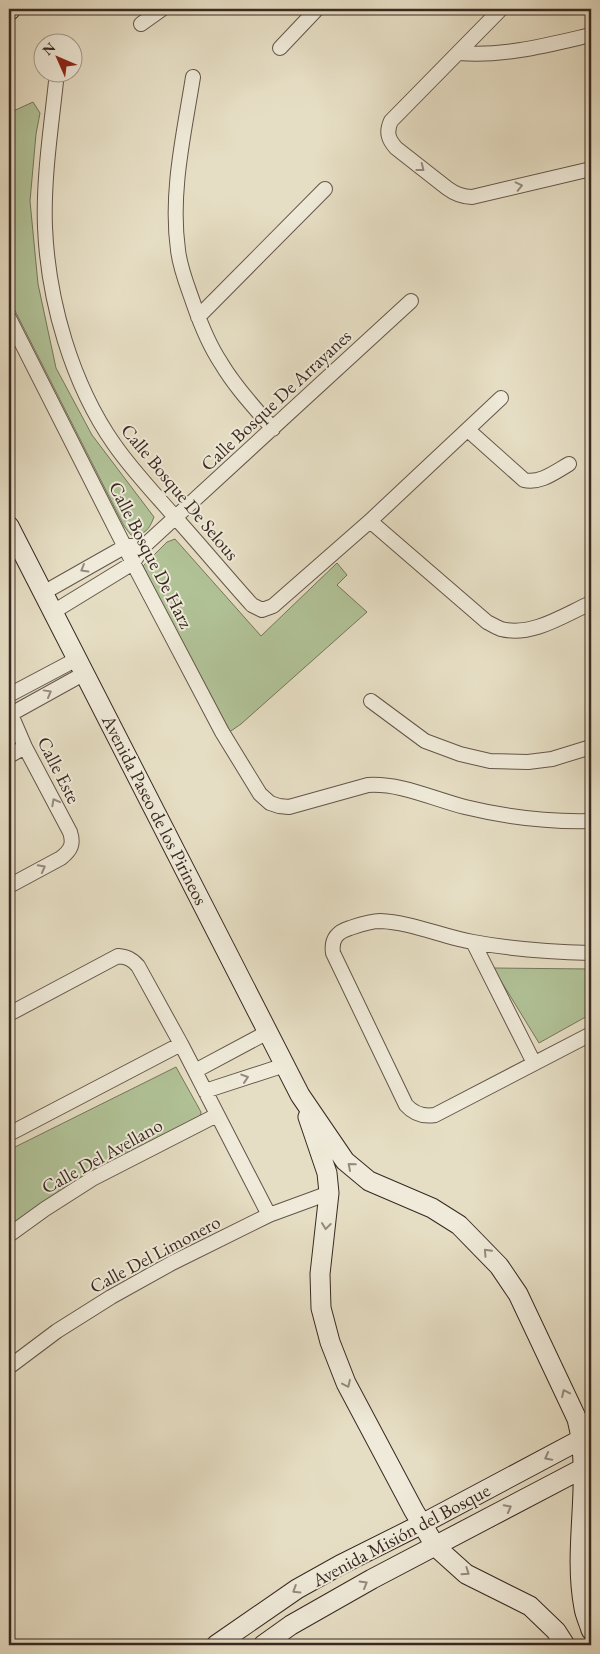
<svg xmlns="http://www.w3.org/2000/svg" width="600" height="1654" font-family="'EB Garamond',serif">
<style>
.green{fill:#b1c297;stroke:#75765c}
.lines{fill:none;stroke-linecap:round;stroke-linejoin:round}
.street-casing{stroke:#64564a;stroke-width:16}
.secondary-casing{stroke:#392922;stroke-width:21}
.street{stroke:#efead9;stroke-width:14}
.secondary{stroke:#efead9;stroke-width:19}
.oneway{stroke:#948a7e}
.labels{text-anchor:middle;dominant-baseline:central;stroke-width:4;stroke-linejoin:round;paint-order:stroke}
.street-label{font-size:19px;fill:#392922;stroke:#efead9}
</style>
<rect width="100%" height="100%" fill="#e6dec4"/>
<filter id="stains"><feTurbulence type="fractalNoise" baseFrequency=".004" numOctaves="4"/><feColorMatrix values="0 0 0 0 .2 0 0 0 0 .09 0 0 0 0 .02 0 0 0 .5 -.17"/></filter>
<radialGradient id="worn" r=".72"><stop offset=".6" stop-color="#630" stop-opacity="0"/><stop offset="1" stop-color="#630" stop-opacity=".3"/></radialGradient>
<path class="green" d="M 33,102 L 40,113 L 36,134 L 30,201 L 38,284 L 56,368 L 92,435 L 154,517 C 149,530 145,535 131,535 L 124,526 L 9,299 L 9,113 Z
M 175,539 L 261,636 L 337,563 L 347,575 L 337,585 L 367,612 L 241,724 L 228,733 L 143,566 L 167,542 Z
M 493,968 L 591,969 L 591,1014 L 539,1043 Z
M 176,1067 L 201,1112 L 200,1119 L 9,1227 L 9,1150 Z"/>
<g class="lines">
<g class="street-casing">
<path id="street" d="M 501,9 L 391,121 C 386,132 388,139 396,148 L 447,188 C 455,194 462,197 472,197 L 591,169
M 141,24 L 162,9
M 280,48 L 317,9
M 459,53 C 503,57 548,45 591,35
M 57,72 C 52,122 43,177 45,227 C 48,301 72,384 114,444 C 132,470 154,493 175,517 C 201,546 226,576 252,605 L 262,610 L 273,606 L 370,521 L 501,398
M 193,77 C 184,134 170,192 178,250 C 180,269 188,287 194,305 C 201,325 209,345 221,363 C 235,387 255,408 273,429
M 198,317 L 325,189
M 9,318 L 133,563 L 222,732 L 260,794 L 270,803 L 279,806 L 289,807 L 368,785 C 401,783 433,799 465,807 C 506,817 549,822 591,821
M 468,430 L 524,480 C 540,484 555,472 569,464
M 370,521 L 487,622 C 491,624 496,627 501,629 C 532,637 564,615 591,603
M 43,593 L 126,546 L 135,546
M 53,612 L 133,563 L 143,547 L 411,301
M 9,695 L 77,659
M 371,701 L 425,741 L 460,754 L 490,761 L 528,762 L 552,759 L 591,747
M 9,710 L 25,747 L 70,832 C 74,844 71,850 61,858 L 9,886
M 11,714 L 85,673
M 9,756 L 25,747
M 473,942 L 534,1063
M 591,953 C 554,952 510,949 473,942 C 443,937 411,922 380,921 C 370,921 359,925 350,928 C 337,932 331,939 333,953 L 406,1105 C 414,1114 423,1117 435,1115 L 591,1034
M 9,1014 L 118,956 C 127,957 132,959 138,966 L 181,1044 L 269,1215
M 195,1071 L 268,1032
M 205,1091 L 285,1065
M 9,1134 L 181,1044
M 9,1235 L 45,1209 L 92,1179 L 217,1115
M 9,1367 L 57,1331 L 111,1297 L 172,1263 L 269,1215 L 329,1193"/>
</g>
<g class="secondary-casing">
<path id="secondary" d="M 9,11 L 11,9
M 9,526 L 300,1095 L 345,1161 L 369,1181 L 432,1208 L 459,1225 L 499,1266 L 518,1294 L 577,1419 C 593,1481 572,1545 584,1608 C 585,1615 589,1623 591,1630
M 308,1117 L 327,1173 L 329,1193 L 320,1274 L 321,1308 L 330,1342 L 346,1383 L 414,1511 L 436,1547 L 466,1574 L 530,1606 L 556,1631 L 565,1645
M 216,1645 L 297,1589 L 340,1565 L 422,1524 L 591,1434
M 263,1645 L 291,1625 L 372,1579 L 591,1464"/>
</g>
<use href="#street" class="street"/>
<use href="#secondary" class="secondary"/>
</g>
<defs><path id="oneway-chevron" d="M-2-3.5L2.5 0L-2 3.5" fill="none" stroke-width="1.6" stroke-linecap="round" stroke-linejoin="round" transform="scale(1.25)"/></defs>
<g class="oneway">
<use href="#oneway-chevron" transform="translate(421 168) rotate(38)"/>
<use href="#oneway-chevron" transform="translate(519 186) rotate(-13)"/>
<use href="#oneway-chevron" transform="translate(84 569) rotate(150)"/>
<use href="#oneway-chevron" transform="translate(48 693) rotate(-29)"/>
<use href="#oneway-chevron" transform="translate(55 802) rotate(-118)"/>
<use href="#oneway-chevron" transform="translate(42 868) rotate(-28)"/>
<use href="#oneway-chevron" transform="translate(245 1078) rotate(-18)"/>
<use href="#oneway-chevron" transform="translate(351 1166) rotate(-139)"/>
<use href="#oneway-chevron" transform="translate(326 1226) rotate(97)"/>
<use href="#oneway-chevron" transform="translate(487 1252) rotate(-133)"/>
<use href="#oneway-chevron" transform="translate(347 1384) rotate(65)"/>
<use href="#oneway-chevron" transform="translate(565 1393) rotate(-115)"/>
<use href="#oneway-chevron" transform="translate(548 1457) rotate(152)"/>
<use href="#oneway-chevron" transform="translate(508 1508) rotate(-28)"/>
<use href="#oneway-chevron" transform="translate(466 1572) rotate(34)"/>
<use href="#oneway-chevron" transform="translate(364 1584) rotate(-30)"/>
<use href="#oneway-chevron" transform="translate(296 1590) rotate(148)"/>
</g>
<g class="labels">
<g class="street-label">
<text transform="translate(276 400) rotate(-43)">Calle Bosque De Arrayanes</text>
<text transform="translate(180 492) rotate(50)">Calle Bosque De Selous</text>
<text transform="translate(151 555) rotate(63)">Calle Bosque De Harz</text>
<text transform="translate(59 770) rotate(63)">Calle Este</text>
<text transform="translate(155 810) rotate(63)">Avenida Paseo de los Pirineos</text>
<text transform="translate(102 1156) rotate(-29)">Calle Del Avellano</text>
<text transform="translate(155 1254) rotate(-28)">Calle Del Limonero</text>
<text transform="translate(401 1535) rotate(-28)">Avenida Misión del Bosque</text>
</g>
</g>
<rect width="600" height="1654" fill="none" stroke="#e6dec4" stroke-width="30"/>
<rect x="10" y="10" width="580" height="1634" fill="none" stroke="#392922" stroke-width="2.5"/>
<rect x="15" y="15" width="570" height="1624" fill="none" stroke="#392922"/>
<g transform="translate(58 58) rotate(315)"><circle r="24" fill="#efead9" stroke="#a69d90"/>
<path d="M0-4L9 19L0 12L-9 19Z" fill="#8f2418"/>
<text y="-8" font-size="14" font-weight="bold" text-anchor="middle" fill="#392922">N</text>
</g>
<rect width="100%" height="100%" filter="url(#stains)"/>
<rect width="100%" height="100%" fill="url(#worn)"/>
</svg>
